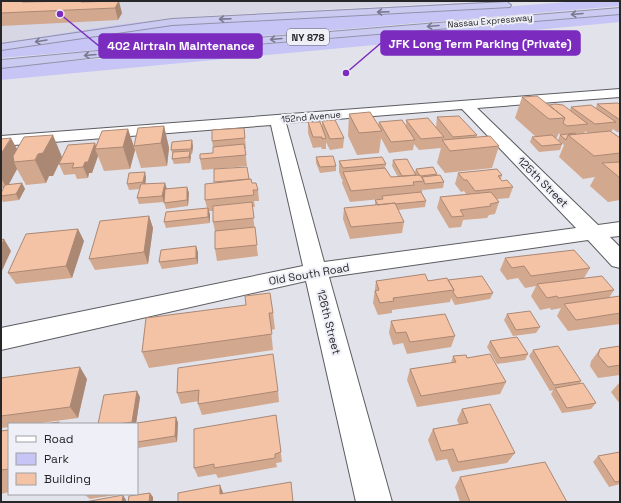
<svg xmlns="http://www.w3.org/2000/svg" width="621" height="503" font-family="'Space Grotesk',sans-serif">
<style>
.built{fill:#d6d6e5}
.green{fill:#c7c5f5}
.lines{fill:none;stroke-linecap:round;stroke-linejoin:round}
.minor-casing{stroke:#5c5c62;stroke-width:2}
.motorway-casing{stroke:#9291ab;stroke-width:2}
.minor{fill:#fff;fill-rule:evenodd}
.motorway{fill:#cbcaf1;fill-rule:evenodd}
.wall{fill:#d2a88f;fill-rule:evenodd}
.shaded-wall{fill:#ab8874}
.building{fill:#f4c3a6;stroke:#ab8874}
.oneway{stroke:#79788e}
.labels{text-anchor:middle;dominant-baseline:central;stroke-width:4;stroke-linejoin:round;paint-order:stroke}
.far-street-label{font-size:9px;fill:#27272a;stroke:#efeff7}
.shield{fill:#efeff7;stroke:#636368;stroke-width:1}
.shield-label{font-size:10px;font-weight:bold;fill:#27272a}
.street-label{font-size:11px;fill:#27272a;stroke:#efeff7}
.leader{fill:none;stroke:#7b2cbf;stroke-width:1.5}
.callout-dot{fill:#7b2cbf;stroke:#efeff7;stroke-width:1.5}
.callout{fill:#7b2cbf;stroke:#7b2cbf;stroke-width:1.5}
.callout-label{font-size:12px;text-anchor:middle;font-weight:bold;fill:#fff}
</style>
<rect width="100%" height="100%" fill="#e2e2ea"/>
<path class="built" d="M 1,1 L 482,1 L 203,16 L 155,21 L 1,45 Z"/>
<path class="green" d="M 503,1 L 518,1 L 180,19 L 114,27 L 1,45 L 1,43 L 116,25 L 179,18 Z
M 581,1 L 620,1 L 620,6 L 1,58 L 1,48 L 163,23 L 448,11 Z
M 620,14 L 620,22 L 1,80 L 1,68 L 25,65 Z"/>
<g class="lines">
<g class="minor-casing">
<path id="minor" d="M 620,89 L 620,97 L 477,108 L 598,225 L 620,222 L 620,236 L 610,237 L 620,247 L 620,268 L 612,266 L 588,240 L 329,277 L 392,502 L 356,502 L 306,281 L 1,350 L 1,328 L 303,266 L 271,125 L 1,146 L 1,136 ZM 462,109 L 576,228 L 324,262 L 286,123 Z"/>
</g>
<g class="motorway-casing">
<path id="motorway" d="M 507,2 L 511,5 L 510,7 L 172,25 L 1,50 L 1,44 L 172,19 Z
M 620,8 L 620,14 L 98,57 L 1,68 L 1,60 L 98,51 Z"/>
</g>
<use href="#minor" class="minor"/>
<use href="#motorway" class="motorway"/>
</g>
<path class="wall" d="M 1,1 L 85,2 L 112,1 L 122,13 L 118,20 L 1,26 Z
M 522,97 L 549,105 L 570,110 L 571,107 L 596,108 L 597,104 L 620,105 L 620,132 L 617,132 L 613,129 L 611,132 L 620,138 L 620,200 L 608,202 L 590,186 L 595,177 L 583,179 L 559,157 L 564,145 L 558,140 L 560,135 L 559,133 L 556,139 L 562,144 L 560,150 L 539,152 L 530,142 L 532,137 L 536,137 L 515,118 ZM 585,131 L 588,133 L 584,134 Z
M 349,114 L 378,126 L 379,122 L 406,126 L 406,120 L 436,127 L 437,117 L 477,135 L 476,137 L 499,146 L 492,168 L 445,173 L 437,163 L 441,148 L 419,150 L 414,144 L 413,150 L 389,153 L 381,138 L 379,153 L 357,155 L 348,136 Z
M 322,121 L 344,138 L 343,148 L 330,150 L 326,142 L 326,149 L 322,149 L 321,147 L 313,148 L 308,133 L 308,122 L 322,126 Z
M 164,126 L 169,148 L 167,166 L 141,168 L 134,146 Z
M 244,128 L 246,149 L 245,149 L 247,166 L 202,170 L 200,159 L 213,153 L 213,147 L 212,141 Z
M 128,129 L 135,150 L 130,169 L 104,171 L 98,156 L 92,173 L 89,173 L 88,178 L 77,179 L 75,174 L 64,175 L 59,164 L 96,147 Z
M 1,139 L 17,149 L 62,157 L 53,176 L 49,176 L 46,183 L 26,185 L 17,169 L 8,185 L 22,183 L 25,189 L 19,200 L 3,202 L 1,198 L 1,193 L 4,188 L 1,188 Z
M 193,146 L 192,154 L 190,155 L 190,163 L 174,164 L 172,159 L 173,155 L 171,150 Z
M 316,157 L 336,166 L 336,171 L 320,173 L 316,163 Z
M 393,160 L 415,172 L 416,169 L 437,174 L 437,175 L 444,182 L 443,188 L 423,190 L 423,188 L 422,192 L 421,192 L 426,201 L 425,207 L 398,210 L 404,222 L 402,233 L 350,239 L 343,219 L 344,208 L 375,205 L 375,200 L 381,199 L 350,202 L 342,183 L 343,179 L 342,180 L 339,172 L 339,161 L 386,164 L 385,168 L 391,177 L 398,177 L 392,166 Z
M 458,173 L 502,175 L 501,179 L 502,181 L 513,187 L 509,198 L 497,199 L 499,202 L 495,214 L 489,215 L 487,218 L 463,220 L 461,227 L 449,228 L 437,208 L 440,197 L 466,194 L 464,191 L 461,192 L 455,184 Z
M 146,177 L 145,184 L 167,189 L 187,187 L 189,193 L 188,206 L 166,209 L 164,202 L 139,204 L 137,198 L 140,189 L 129,190 L 127,184 Z
M 249,179 L 258,190 L 259,201 L 254,201 L 255,207 L 252,207 L 258,256 L 217,261 L 215,249 L 215,231 L 213,222 L 213,211 L 209,211 L 210,223 L 166,228 L 164,222 L 207,208 L 205,200 Z
M 149,216 L 153,228 L 148,264 L 95,270 L 89,259 Z
M 78,229 L 84,241 L 72,278 L 16,284 L 8,273 Z
M 198,252 L 198,264 L 162,269 L 159,262 Z
M 505,258 L 590,268 L 584,278 L 614,290 L 609,298 L 620,296 L 620,324 L 568,331 L 557,316 L 561,308 L 551,310 L 550,308 L 540,310 L 531,296 L 536,286 L 525,288 L 518,278 L 507,280 L 500,270 Z
M 448,280 L 493,293 L 490,299 L 455,305 L 451,298 L 450,302 L 392,310 L 392,313 L 378,315 L 373,303 L 376,281 Z
M 246,305 L 273,313 L 275,329 L 271,330 L 273,350 L 149,368 L 142,352 Z
M 507,314 L 540,327 L 536,333 L 513,336 L 504,320 Z
M 391,321 L 455,336 L 451,347 L 407,354 L 403,343 L 393,345 L 389,333 Z
M 490,341 L 528,354 L 525,360 L 497,364 L 487,347 Z
M 620,346 L 620,375 L 598,378 L 590,366 L 591,361 L 600,349 Z
M 533,350 L 581,381 L 579,384 L 596,403 L 591,409 L 562,413 L 551,394 L 553,390 L 550,391 L 529,356 Z
M 453,356 L 467,358 L 506,382 L 500,394 L 417,407 L 407,380 L 410,369 L 451,363 Z
M 178,368 L 278,391 L 279,402 L 202,415 L 198,404 L 199,401 L 181,404 L 177,393 Z
M 1,378 L 87,379 L 78,418 L 33,424 L 9,424 L 9,427 L 1,428 Z
M 620,382 L 620,404 L 611,392 Z
M 140,397 L 136,424 L 98,424 Z
M 462,409 L 515,453 L 507,463 L 452,472 L 447,459 L 436,461 L 428,440 L 433,429 L 459,425 L 457,420 Z
M 276,415 L 282,462 L 276,463 L 277,467 L 218,478 L 216,474 L 198,477 L 194,468 Z
M 176,417 L 178,423 L 177,442 L 138,448 L 137,447 L 137,424 Z
M 9,430 L 9,492 L 1,494 L 1,431 Z
M 620,452 L 620,484 L 609,487 L 593,462 L 598,456 Z
M 460,477 L 567,502 L 460,502 L 455,487 Z
M 85,494 L 122,494 L 90,499 L 85,495 Z"/>
<path class="shaded-wall" d="M 119,1 L 122,13 L 118,20 L 115,8 Z
M 164,126 L 169,148 L 167,166 L 161,143 Z
M 128,129 L 135,150 L 130,169 L 123,147 Z
M 53,135 L 62,157 L 53,176 L 49,176 L 46,183 L 35,160 L 38,154 Z
M 11,138 L 23,160 L 14,162 L 17,169 L 7,188 L 1,178 L 1,154 Z
M 192,140 L 193,146 L 192,154 L 191,149 Z
M 95,143 L 97,149 L 95,149 L 98,156 L 92,173 L 89,173 L 88,178 L 83,167 Z
M 190,151 L 191,157 L 190,163 L 189,157 Z
M 145,172 L 146,177 L 145,188 L 143,182 Z
M 22,183 L 25,189 L 19,200 L 16,194 Z
M 165,183 L 167,189 L 164,202 L 162,196 Z
M 187,187 L 189,193 L 188,206 L 187,200 Z
M 208,208 L 210,214 L 210,223 L 208,217 Z
M 149,216 L 153,228 L 148,264 L 144,252 Z
M 78,229 L 84,241 L 72,278 L 66,266 Z
M 4,239 L 11,251 L 1,273 L 1,245 Z
M 196,246 L 198,252 L 198,264 L 196,258 Z
M 80,367 L 87,379 L 78,418 L 70,407 Z
M 137,391 L 140,397 L 136,424 L 133,424 L 132,422 Z
M 176,417 L 178,423 L 177,442 L 175,436 Z
M 220,485 L 224,495 L 220,494 Z
M 150,493 L 153,497 L 153,502 L 149,502 Z
M 123,495 L 126,500 L 126,502 L 122,502 Z"/>
<path class="building" d="M 1,1 L 23,1 L 22,2 L 82,1 L 81,2 L 119,1 L 115,8 L 1,13 Z
M 537,96 L 565,118 L 549,119 L 522,97 Z
M 618,103 L 620,105 L 620,120 L 597,104 Z
M 555,104 L 563,105 L 588,124 L 567,126 L 563,123 L 565,118 L 549,105 Z
M 591,105 L 616,122 L 595,124 L 571,107 Z
M 370,112 L 382,131 L 359,133 L 349,114 Z
M 459,116 L 477,135 L 453,137 L 437,117 Z
M 428,118 L 444,137 L 421,139 L 406,120 Z
M 335,120 L 344,138 L 330,139 L 322,121 Z
M 402,120 L 415,140 L 391,142 L 379,122 Z
M 308,122 L 320,122 L 326,138 L 322,139 L 322,137 L 313,137 Z
M 164,126 L 161,143 L 134,146 L 138,128 Z
M 244,128 L 245,138 L 212,141 L 212,130 Z
M 128,129 L 123,147 L 95,149 L 102,131 Z
M 610,131 L 620,138 L 620,153 L 594,156 L 568,135 Z
M 575,133 L 576,134 L 568,135 L 566,140 L 560,135 Z
M 53,135 L 43,153 L 38,154 L 35,160 L 14,162 L 13,156 L 24,137 Z
M 552,135 L 562,144 L 542,146 L 532,137 Z
M 490,136 L 499,146 L 450,151 L 442,140 Z
M 11,138 L 1,154 L 1,139 Z
M 192,140 L 191,149 L 171,150 L 172,142 Z
M 95,143 L 88,162 L 85,162 L 83,167 L 72,168 L 74,163 L 59,164 L 68,145 Z
M 244,144 L 246,155 L 200,159 L 200,154 L 213,153 L 213,147 Z
M 190,151 L 189,157 L 172,159 L 173,152 Z
M 333,156 L 336,166 L 320,167 L 316,157 Z
M 382,157 L 386,164 L 343,168 L 339,161 Z
M 407,159 L 416,175 L 402,176 L 393,160 Z
M 620,162 L 620,178 L 602,163 Z
M 247,167 L 249,179 L 214,182 L 214,169 Z
M 433,167 L 437,174 L 421,176 L 420,175 L 419,175 L 416,169 Z
M 385,168 L 391,177 L 420,175 L 424,181 L 413,182 L 414,185 L 351,191 L 343,172 Z
M 497,169 L 502,175 L 498,176 L 502,181 L 507,180 L 513,187 L 475,191 L 467,180 L 464,180 L 458,173 Z
M 145,172 L 143,182 L 127,184 L 129,173 Z
M 440,175 L 444,182 L 425,184 L 424,182 L 424,181 L 422,177 Z
M 251,179 L 252,183 L 256,183 L 258,190 L 253,190 L 254,195 L 205,200 L 205,184 Z
M 22,183 L 16,194 L 1,196 L 1,193 L 5,185 Z
M 165,183 L 162,196 L 137,198 L 141,184 Z
M 187,187 L 187,200 L 164,203 L 165,189 Z
M 421,192 L 426,201 L 395,204 L 395,203 L 378,205 L 375,200 L 383,199 L 382,196 Z
M 491,192 L 499,202 L 490,204 L 491,206 L 460,210 L 464,216 L 452,217 L 440,197 Z
M 252,202 L 254,218 L 213,222 L 213,206 Z
M 395,203 L 404,222 L 351,227 L 344,208 Z
M 208,208 L 208,217 L 164,222 L 166,212 Z
M 149,216 L 144,252 L 89,259 L 100,221 Z
M 255,227 L 257,245 L 215,249 L 215,231 Z
M 78,229 L 66,266 L 8,273 L 26,234 Z
M 4,239 L 1,245 L 1,240 Z
M 196,246 L 196,258 L 159,262 L 161,250 Z
M 574,250 L 590,268 L 531,276 L 524,266 L 512,268 L 505,258 Z
M 425,274 L 428,281 L 447,278 L 454,290 L 393,298 L 394,301 L 380,303 L 375,291 L 379,290 L 376,281 Z
M 482,276 L 493,293 L 457,298 L 453,292 L 454,290 L 448,280 Z
M 602,276 L 614,290 L 558,298 L 557,296 L 547,298 L 537,284 Z
M 270,293 L 273,313 L 269,313 L 272,334 L 142,352 L 146,318 L 246,305 L 245,296 Z
M 620,296 L 620,313 L 576,320 L 564,304 Z
M 530,311 L 540,327 L 516,330 L 507,314 Z
M 445,314 L 455,336 L 410,342 L 406,332 L 396,333 L 391,321 Z
M 517,337 L 528,354 L 500,358 L 490,341 Z
M 558,346 L 581,381 L 554,385 L 533,350 Z
M 620,346 L 620,365 L 608,367 L 598,355 L 600,349 Z
M 273,354 L 278,391 L 198,404 L 199,390 L 177,393 L 178,368 Z
M 490,354 L 506,382 L 421,396 L 410,369 L 456,362 L 453,356 L 466,355 L 467,358 Z
M 80,367 L 70,407 L 1,416 L 1,378 Z
M 583,383 L 596,403 L 567,408 L 555,388 Z
M 137,391 L 132,422 L 117,424 L 98,424 L 104,395 Z
M 490,404 L 515,453 L 458,462 L 453,449 L 441,451 L 433,429 L 468,423 L 462,409 Z
M 276,415 L 281,452 L 275,454 L 275,458 L 214,468 L 214,464 L 194,468 L 194,429 Z
M 176,417 L 175,436 L 137,442 L 137,423 Z
M 59,422 L 58,424 L 45,424 Z
M 9,430 L 9,469 L 1,470 L 1,431 Z
M 620,452 L 620,481 L 615,482 L 598,456 Z
M 545,462 L 567,502 L 470,502 L 460,477 Z
M 291,482 L 293,502 L 178,502 L 178,493 L 220,485 L 220,494 Z
M 150,493 L 149,502 L 128,502 L 129,496 Z
M 123,495 L 122,502 L 85,502 Z"/>
<defs><path id="oneway-shaft" d="M-6 0H5M1.5-3L5.5 0L1.5 3" fill="none" stroke-width="1.6" stroke-linecap="round" stroke-linejoin="round"/></defs>
<g class="oneway">
<use href="#oneway-shaft" transform="translate(383 12) rotate(178)"/>
<use href="#oneway-shaft" transform="translate(577 14) rotate(175)"/>
<use href="#oneway-shaft" transform="translate(225 19) rotate(178)"/>
<use href="#oneway-shaft" transform="translate(433 26) rotate(175)"/>
<use href="#oneway-shaft" transform="translate(276 39) rotate(175)"/>
<use href="#oneway-shaft" transform="translate(41 41) rotate(171)"/>
<use href="#oneway-shaft" transform="translate(90 55) rotate(175)"/>
</g>
<g class="labels">
<g class="far-street-label">
<text transform="translate(490 21) rotate(-5)">Nassau Expressway</text>
<text transform="translate(311 117) rotate(-5)">152nd Avenue</text>
</g>
<rect class="shield" x="287" y="29" width="42" height="16" rx="3"/>
<g class="shield-label">
<text x="308" y="37">NY 878</text>
</g>
<g class="street-label">
<text transform="translate(543 182) rotate(45)">125th Street</text>
<text transform="translate(309 274) rotate(-10)">Old South Road</text>
<text transform="translate(329 322) rotate(76)">126th Street</text>
</g>
</g>
<path class="leader" d="M346 73L381 43M60 14L99 46"/>
<g class="callout-dot">
<circle cx="346" cy="73" r="4"/>
<circle cx="60" cy="14" r="4"/>
</g>
<g class="callout">
<rect x="381" y="31" width="199" height="24" rx="4"/>
<rect x="99" y="34" width="163" height="24" rx="4"/>
</g>
<g class="callout-label">
<text x="480" y="48">JFK Long Term Parking (Private)</text>
<text x="181" y="50">402 Airtrain Maintenance</text>
</g>
<rect width="621" height="503" fill="none" stroke="#27272a" stroke-width="4"/>
<rect x="8" y="423" width="130" height="72" fill="#efeff7" stroke="#9f9fa5"/>
<rect x="16" y="436" width="20" height="6" fill="#ffffff" stroke="#9f9fa5"/>
<text x="44" y="443" font-size="12" fill="#27272a">Road</text>
<rect x="16" y="453" width="20" height="12" fill="#c7c5f5" stroke="#9f9fa5"/>
<text x="44" y="463" font-size="12" fill="#27272a">Park</text>
<rect x="16" y="473" width="20" height="12" fill="#f4c3a6" stroke="#9f9fa5"/>
<text x="44" y="483" font-size="12" fill="#27272a">Building</text>
</svg>
